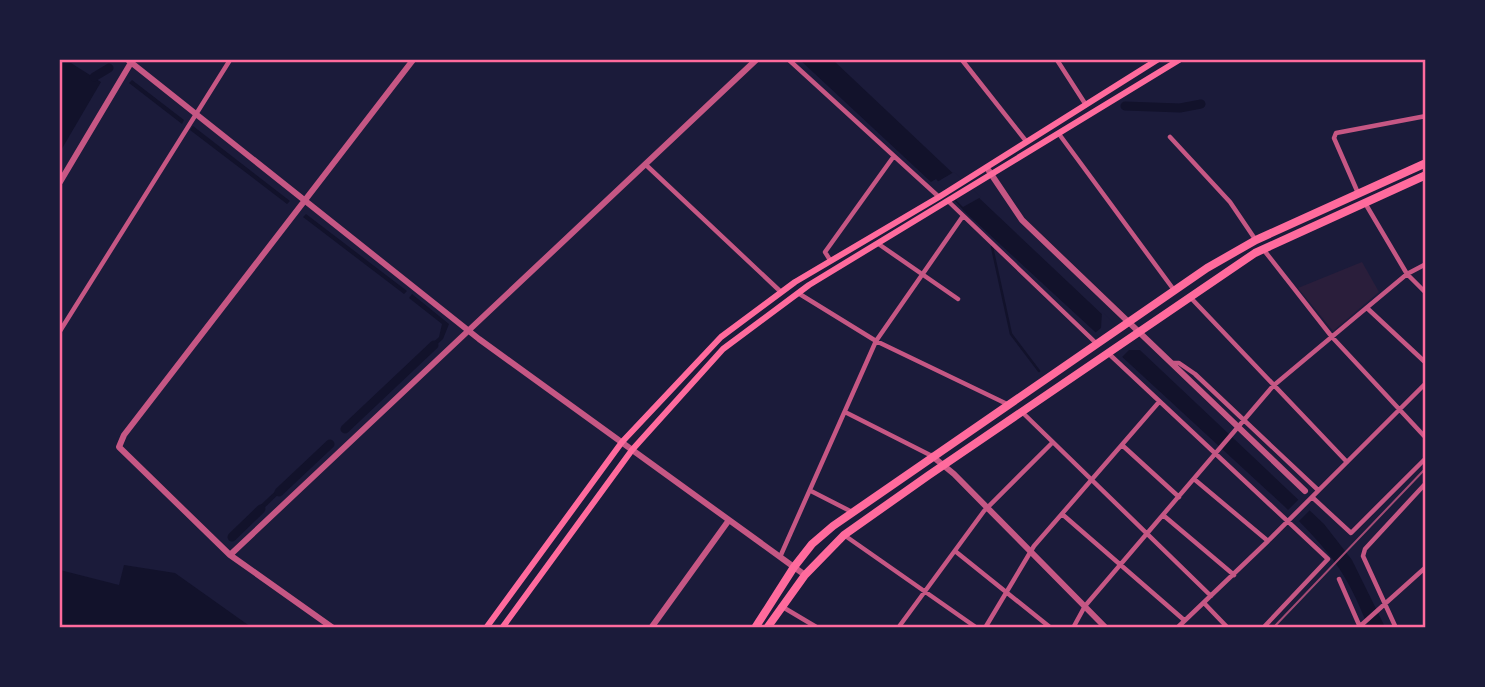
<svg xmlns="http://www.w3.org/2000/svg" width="1485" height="687" font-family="'IBM Plex Sans',sans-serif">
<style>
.green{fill:#2a1e3b}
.water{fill:#12122b}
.pier{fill:#1b1b3a}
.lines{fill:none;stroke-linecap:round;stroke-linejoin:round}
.stream{stroke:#12122b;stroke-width:2.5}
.canal{stroke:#12122b;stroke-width:9}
.minor{stroke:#c65784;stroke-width:4.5}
.tertiary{stroke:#c65784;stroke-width:6}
.secondary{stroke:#ff6b9d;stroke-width:6}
.trunk{stroke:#ff6b9d;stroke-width:8}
.tram{stroke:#a44b75;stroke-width:2}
.neatline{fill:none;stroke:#ff6b9d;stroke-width:2.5}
</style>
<rect width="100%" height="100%" fill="#1b1b3a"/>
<path class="green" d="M 1362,262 L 1379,292 L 1333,331 L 1298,288 Z"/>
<path class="water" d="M 800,60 L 833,60 L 1324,524 L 1352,560 L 1385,627 L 1368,627 C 1346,569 1327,549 1284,506 L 964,211 L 936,179 L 931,182 Z
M 60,63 L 71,63 L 101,82 L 60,152 Z
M 132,80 L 184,120 L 182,124 L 129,83 Z
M 193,126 L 290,201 L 287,204 L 190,130 Z
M 306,214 L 407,291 L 404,294 L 303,217 Z
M 412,294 L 449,324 L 443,339 L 428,353 L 425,350 L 439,337 L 442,324 L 409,298 Z
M 284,483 L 287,486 L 254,518 L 251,514 Z
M 124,565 L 175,573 L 251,627 L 60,627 L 60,570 L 119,585 Z"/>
<path class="pier" d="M 954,172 L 981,197 L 963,207 L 937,182 Z
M 1102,312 L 1142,350 L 1129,350 L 1120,359 L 1095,333 L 1101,328 Z
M 1300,498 L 1311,509 L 1297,523 L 1285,513 Z"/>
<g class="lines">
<path class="stream" d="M 992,247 L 1011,334 L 1039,371"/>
<path class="canal" d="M 94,77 L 109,68
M 1125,106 L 1180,108 L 1201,104
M 345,429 L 434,345
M 279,492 L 330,444
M 232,537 L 261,509"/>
<path class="minor" d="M 789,60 L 894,156 L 825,252 L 830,260
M 962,60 L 1026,141
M 1057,60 L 1086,105
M 1059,134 L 1174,290
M 1170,137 L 1230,202 L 1255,239
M 894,156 L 939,197
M 645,164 L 781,292
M 1358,193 L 1334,138 L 1336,133 L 1426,116
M 949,202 L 1097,344
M 1365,203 L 1407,274 L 1426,293
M 880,245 L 958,299
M 1263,249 L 1332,337 L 1426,438
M 798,293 L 876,341 L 1007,404
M 1190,297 L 1347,462
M 1367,308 L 1426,363
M 60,331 L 230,60
M 1108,353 L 1328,559 L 1263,628
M 1171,363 L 1179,363 L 1195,374 L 1318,490
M 845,412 L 932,456
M 1023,413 L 1211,596
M 1122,445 L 1179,497
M 1194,479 L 1268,541
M 811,491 L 854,513
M 1312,497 L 1351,533 L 1426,458
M 1062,514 L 1184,620
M 1163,515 L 1234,575
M 844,535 L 977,628
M 955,551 L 1051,628
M 780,557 L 876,341 L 963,216
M 1339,579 L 1360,627
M 1204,603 L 1228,628
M 781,606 L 818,628
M 898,628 L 984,511 L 1052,443
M 985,628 L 1034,546 L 1159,402
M 1073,628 L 1085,606 L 1273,386 L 1407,274 L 1426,264
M 1177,628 L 1268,541 L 1426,383
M 1358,628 L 1426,567
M 1396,628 L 1363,556 L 1365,549 L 1426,483"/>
<path class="tertiary" d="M 128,60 L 479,339 L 805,575
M 989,171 L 1022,220 L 1305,491
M 60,182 L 132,61
M 932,456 L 954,474 L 1106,628
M 230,555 L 756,60
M 333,628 L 230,555 L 119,447 L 124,435 L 413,60
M 651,628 L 729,520"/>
<path class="secondary" d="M 486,628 L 622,442 L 721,337 L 795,282 L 939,197 L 1157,60
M 502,628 L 632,450 L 723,349 L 809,285 L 1179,60"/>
<path class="trunk" d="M 755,628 L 794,567 L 812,544 L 833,526 L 1207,268 L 1256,240 L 1426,163
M 767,628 L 805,575 L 844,535 L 929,475 L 1255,253 L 1426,175"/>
<path class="tram" d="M 1273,628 L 1426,468"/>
</g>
<rect width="1485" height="687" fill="none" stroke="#1b1b3a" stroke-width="122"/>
<rect x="61" y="61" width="1363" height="565" class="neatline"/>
</svg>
